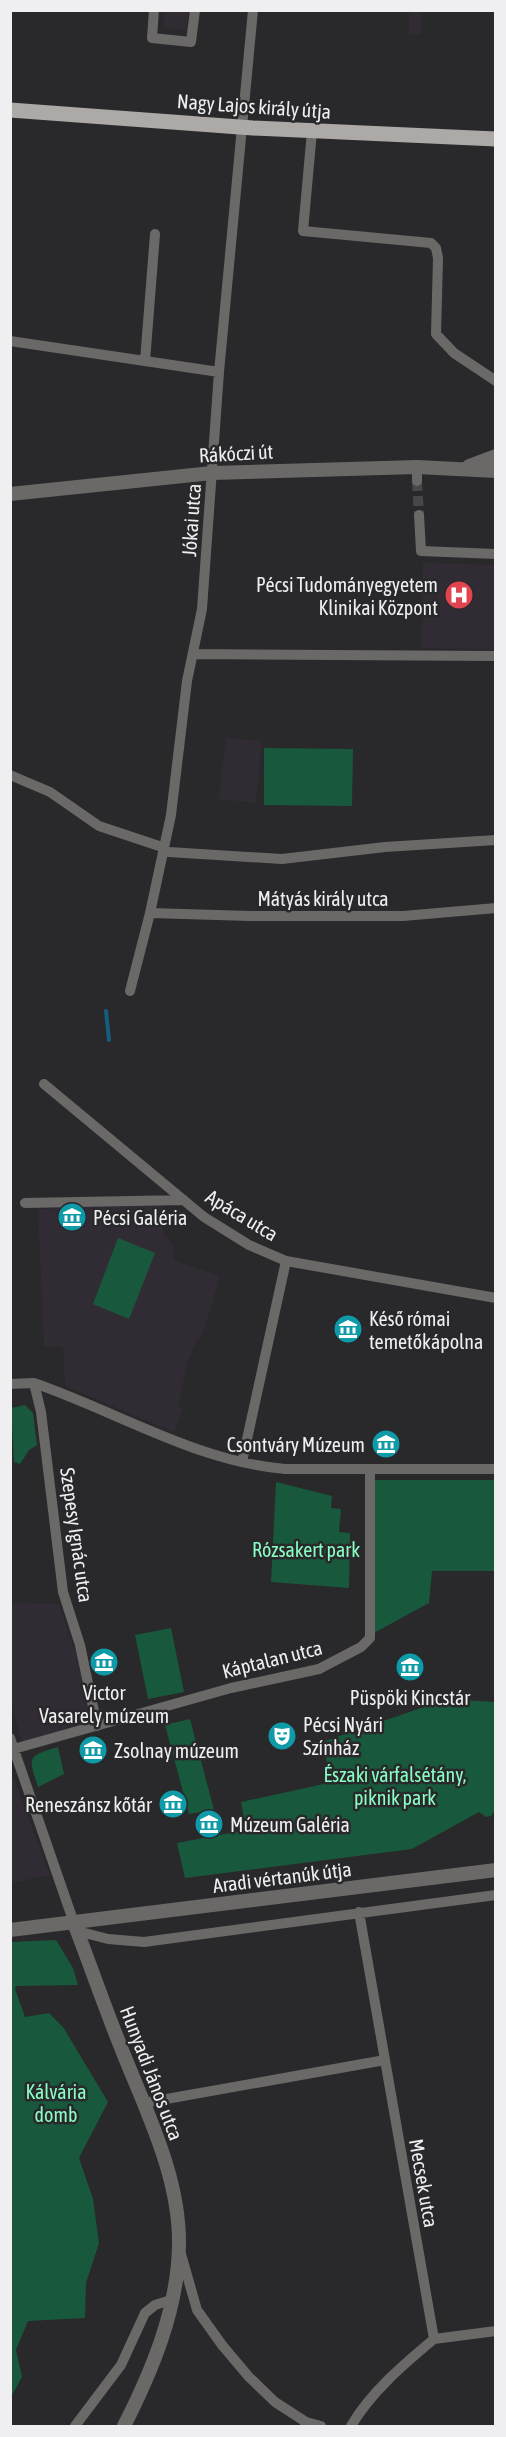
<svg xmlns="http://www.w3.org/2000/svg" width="506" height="2437" font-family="'Asap Condensed',sans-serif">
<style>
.built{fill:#312c34}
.green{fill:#18593d}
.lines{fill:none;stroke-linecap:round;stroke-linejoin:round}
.stream{stroke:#135e7c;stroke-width:4}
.minor-tunnel{stroke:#474648;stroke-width:10;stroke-dasharray:10 5;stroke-linecap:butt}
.minor{stroke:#6a6968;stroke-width:10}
.tertiary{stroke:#6a6968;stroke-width:14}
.primary{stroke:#aca9a7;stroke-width:15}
.labels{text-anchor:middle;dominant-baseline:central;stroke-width:5;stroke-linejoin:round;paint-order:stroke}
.street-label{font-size:20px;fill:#efeef0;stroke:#29282a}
.poi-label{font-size:20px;fill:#efeef0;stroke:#29282a;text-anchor:start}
.park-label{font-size:20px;fill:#88fdc4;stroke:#29282a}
</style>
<rect width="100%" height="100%" fill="#29282a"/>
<path class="built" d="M 164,11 L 189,11 L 187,30 L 163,28 Z
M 409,11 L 421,11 L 421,34 L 409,34 Z
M 423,563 L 495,565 L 495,649 L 422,648 Z
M 226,738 L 262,741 L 256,803 L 219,799 Z
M 163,1204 L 161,1224 L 164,1234 L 173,1245 L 174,1261 L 220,1276 L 203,1333 L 195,1344 L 187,1365 L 178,1406 L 183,1408 L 174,1432 L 65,1386 L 63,1347 L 44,1346 L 38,1209 Z
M 10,1603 L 59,1604 L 73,1647 L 77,1646 L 89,1723 L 22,1742 L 11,1704 Z
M 10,1768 L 50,1875 L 11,1883 L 10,1883 Z"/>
<path class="green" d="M 264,748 L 353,749 L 352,806 L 264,805 Z
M 118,1238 L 155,1253 L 129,1319 L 93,1304 Z
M 25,1405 L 33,1413 L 37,1445 L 29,1450 L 20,1464 L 14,1462 L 11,1408 Z
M 372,1480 L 496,1480 L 495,1571 L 432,1571 L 429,1603 L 372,1634 Z
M 276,1482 L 332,1496 L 331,1508 L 341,1509 L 339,1532 L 350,1533 L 349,1588 L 271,1582 Z
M 171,1628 L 184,1692 L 148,1699 L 135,1635 Z
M 459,1695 L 461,1700 L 495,1702 L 496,1808 L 491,1816 L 486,1817 L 479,1812 L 412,1849 L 185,1878 L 177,1843 L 246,1830 L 241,1802 L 328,1783 L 325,1741 Z
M 190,1719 L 214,1810 L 189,1814 L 165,1725 Z
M 58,1747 L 64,1774 L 38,1787 C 28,1757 27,1756 58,1747 Z
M 56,1940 L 73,1968 L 78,1985 L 16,1986 L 15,1989 L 25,2017 L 49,2013 L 63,2027 L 108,2102 L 79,2158 L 93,2199 L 99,2243 L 86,2283 L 85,2318 L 28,2321 L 16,2350 L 22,2377 L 11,2397 L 11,1942 Z"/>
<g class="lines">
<path class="stream" d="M 106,1011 L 109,1040"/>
<path class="minor-tunnel" d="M 417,481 L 419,515"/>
<path class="minor" d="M 154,10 L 152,38 L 191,42 L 195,10
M 312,131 L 303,231 L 431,243 L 436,248 L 438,258 L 436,334 L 454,353 L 496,381
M 155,234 L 145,361 L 219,372
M 10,341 L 145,361
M 417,481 L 417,467
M 419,515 L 421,551 L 496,554
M 193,654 L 496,656
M 10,775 L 50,792 L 99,826 L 162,847 L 169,852 L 282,859 L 385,847 L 496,840
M 150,913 L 250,916 L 403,916 L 496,908
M 130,991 L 150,913 L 171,815 L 187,681 L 202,609 L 219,372 L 253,10
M 44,1084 L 204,1217 L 249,1245 L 286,1261 L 496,1298
M 25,1203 L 184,1200
M 34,1383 L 41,1412 L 63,1592 L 80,1645 L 97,1726
M 10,1384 L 34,1383 C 118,1412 195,1461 285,1469 L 496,1469
M 242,1462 L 286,1261
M 10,1738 L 74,1923
M 10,1750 L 231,1688 L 319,1669 L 361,1647 L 370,1638 L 370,1470
M 77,1931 L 108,1939 L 144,1942 L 496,1895
M 144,2103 L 385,2060
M 181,2254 L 197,2310 L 222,2345 L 249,2377 L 275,2402 L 306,2422 L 305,2426
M 434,2339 L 496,2331
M 306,2422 L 321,2426
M 75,2426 L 121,2365 L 145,2313 L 155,2305 L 171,2300
M 351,2426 C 371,2392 404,2364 434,2339 L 359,1912"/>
<path class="tertiary" d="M 469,466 L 496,456
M 10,494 L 212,473 L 417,467 L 496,471
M 74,1923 C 91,1967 106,2011 124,2055 C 148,2115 180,2179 179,2245 C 178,2309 152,2371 124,2426
M 10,1930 L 496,1870"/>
<path class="primary" d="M 10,110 L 253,128 L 496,139"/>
</g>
<defs>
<g id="hospital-disc" transform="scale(1.5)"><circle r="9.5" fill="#e0444e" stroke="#29282a"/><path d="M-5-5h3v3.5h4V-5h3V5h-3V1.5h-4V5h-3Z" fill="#fff"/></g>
<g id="museum-disc" transform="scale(1.5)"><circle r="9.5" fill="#0f9aa8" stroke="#29282a"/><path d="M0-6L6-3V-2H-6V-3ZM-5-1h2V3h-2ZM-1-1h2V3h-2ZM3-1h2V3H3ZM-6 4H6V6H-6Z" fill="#fff"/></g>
<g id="theatre-disc" transform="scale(1.5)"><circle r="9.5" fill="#0f9aa8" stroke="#29282a"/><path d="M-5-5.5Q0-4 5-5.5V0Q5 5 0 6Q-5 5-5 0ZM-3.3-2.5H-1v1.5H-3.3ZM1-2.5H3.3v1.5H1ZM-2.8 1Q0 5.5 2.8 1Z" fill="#fff"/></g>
</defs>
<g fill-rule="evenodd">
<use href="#hospital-disc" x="459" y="595"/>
<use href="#museum-disc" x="72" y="1217"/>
<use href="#museum-disc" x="348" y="1329"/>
<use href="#museum-disc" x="386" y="1444"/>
<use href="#museum-disc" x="104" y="1662"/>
<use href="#museum-disc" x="410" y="1667"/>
<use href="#theatre-disc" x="282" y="1736"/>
<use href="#museum-disc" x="93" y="1750"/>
<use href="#museum-disc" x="173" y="1804"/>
<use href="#museum-disc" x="209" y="1824"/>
</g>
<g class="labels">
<g class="street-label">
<text transform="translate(254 106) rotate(4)">Nagy Lajos király útja</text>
<text transform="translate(236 453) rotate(-3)">Rákóczi út</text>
<text transform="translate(191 520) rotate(-86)">Jókai utca</text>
<text x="323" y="898">Mátyás király utca</text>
<text transform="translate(242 1215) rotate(31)">Apáca utca</text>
<text transform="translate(77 1535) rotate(82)">Szepesy Ignác utca</text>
<text transform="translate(272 1659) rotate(-14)">Káptalan utca</text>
<text transform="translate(282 1877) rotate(-7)">Aradi vértanúk útja</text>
<text transform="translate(152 2073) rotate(69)">Hunyadi János utca</text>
<text transform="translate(424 2183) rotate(80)">Mecsek utca</text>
</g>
<g class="poi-label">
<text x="438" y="584" text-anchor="end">Pécsi Tudományegyetem<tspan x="438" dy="23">Klinikai Központ</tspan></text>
<text x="93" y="1217">Pécsi Galéria</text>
<text x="369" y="1318">Késő római<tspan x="369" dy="23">temetőkápolna</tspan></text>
<text x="365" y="1444" text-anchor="end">Csontváry Múzeum</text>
<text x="104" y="1692" text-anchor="middle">Victor<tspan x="104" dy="23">Vasarely múzeum</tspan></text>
<text x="410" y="1697" text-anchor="middle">Püspöki Kincstár</text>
<text x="303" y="1724">Pécsi Nyári<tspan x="303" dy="23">Színház</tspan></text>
<text x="114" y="1750">Zsolnay múzeum</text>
<text x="152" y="1804" text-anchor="end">Reneszánsz kőtár</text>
<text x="230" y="1824">Múzeum Galéria</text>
</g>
<g class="park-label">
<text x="306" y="1549">Rózsakert park</text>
<text x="395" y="1774">Északi várfalsétány,<tspan x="395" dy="23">piknik park</tspan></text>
<text x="56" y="2091">Kálvária<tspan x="56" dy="23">domb</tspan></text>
</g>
</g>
<rect width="506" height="2437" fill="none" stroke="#efeef0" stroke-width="24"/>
</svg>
